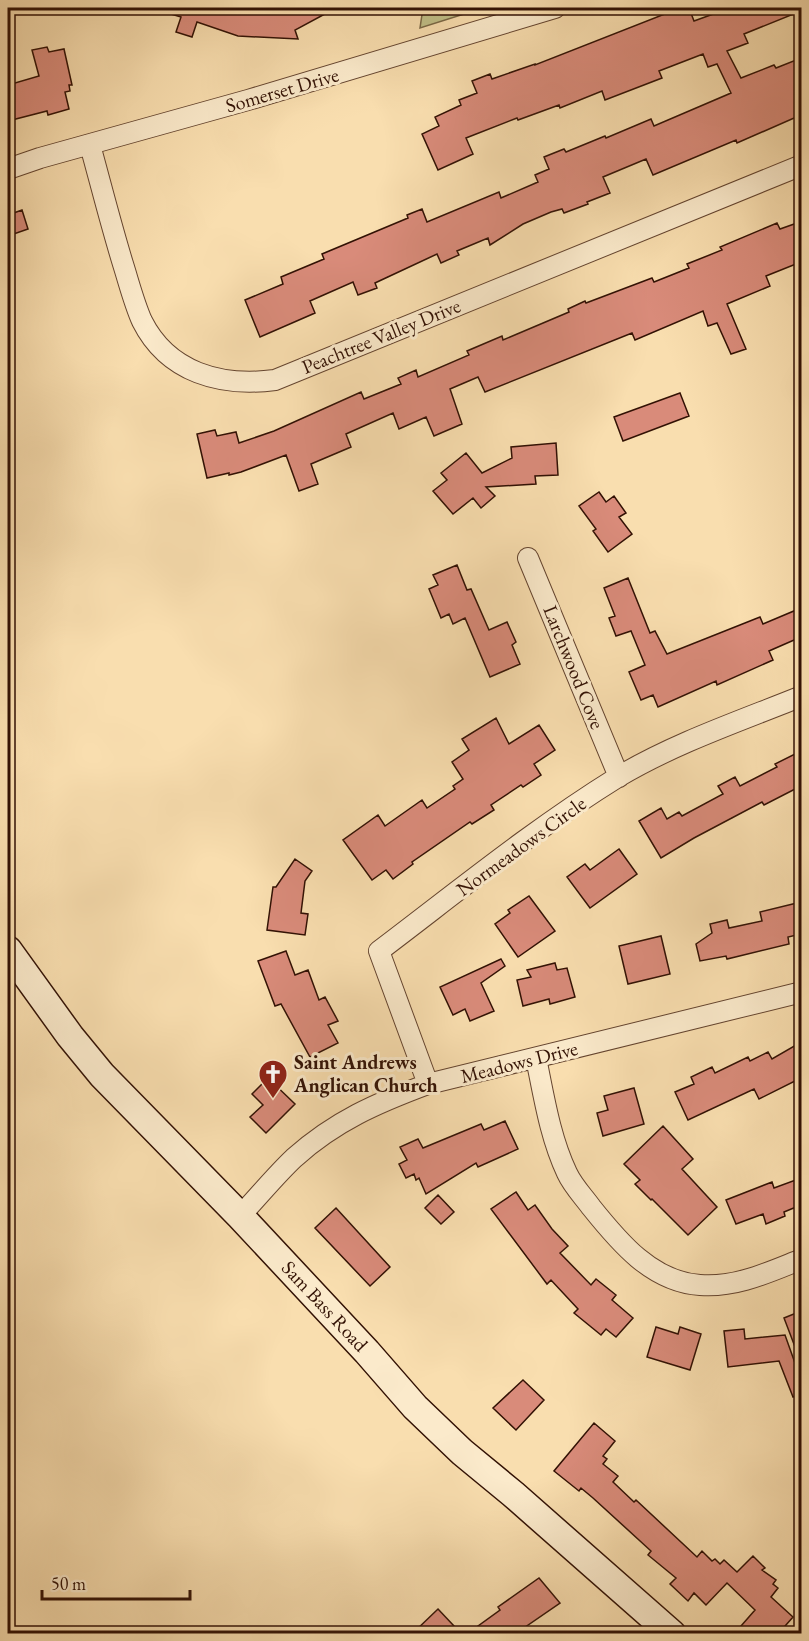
<svg xmlns="http://www.w3.org/2000/svg" width="809" height="1641" font-family="'EB Garamond',serif">
<style>
.green{fill:#c1c088;stroke:#7a6846;stroke-width:1.5}
.building{fill:#d98b7a;stroke:#321104;stroke-width:1.5}
.lines{fill:none;stroke-linecap:round;stroke-linejoin:round}
.minor-casing{stroke:#64442f;stroke-width:22}
.secondary-casing{stroke:#321104;stroke-width:30}
.minor{stroke:#fbeacb;stroke-width:20}
.secondary{stroke:#fbeacb;stroke-width:27}
.labels{text-anchor:middle;dominant-baseline:central;stroke-width:6;stroke-linejoin:round;paint-order:stroke}
.street-label{font-size:20px;fill:#321104;stroke:#fbeacb}
.poi-label{font-size:20px;font-weight:bold;fill:#321104;stroke:#fbeacb;text-anchor:start}
</style>
<rect width="100%" height="100%" fill="#f9deaf"/>
<filter id="stains"><feTurbulence type="fractalNoise" baseFrequency=".00333" numOctaves="4"/><feColorMatrix values="0 0 0 0 .2 0 0 0 0 .09 0 0 0 0 .02 0 0 0 .5 -.17"/></filter>
<radialGradient id="worn" r=".72"><stop offset=".6" stop-color="#630" stop-opacity="0"/><stop offset="1" stop-color="#630" stop-opacity=".3"/></radialGradient>
<path class="green" d="M 423,8 L 483,8 L 420,28 Z"/>
<path class="building" d="M 162,8 L 336,8 L 295,30 L 298,39 L 238,36 L 197,22 L 192,37 L 176,32 L 181,17 L 161,11 Z
M 680,8 L 689,8 L 694,21 L 716,13 L 722,8 L 801,8 L 801,11 L 744,34 L 748,43 L 727,51 L 741,78 L 774,65 L 776,68 L 801,58 L 801,115 L 737,143 L 736,140 L 653,175 L 646,159 L 603,177 L 610,193 L 587,202 L 588,204 L 564,213 L 562,209 L 551,212 L 523,224 L 490,245 L 488,238 L 457,251 L 459,255 L 441,263 L 437,254 L 375,283 L 377,288 L 358,295 L 353,282 L 310,301 L 315,313 L 260,337 L 245,300 L 283,284 L 281,277 L 324,259 L 322,254 L 408,218 L 407,215 L 422,209 L 427,222 L 499,192 L 501,198 L 538,182 L 535,175 L 549,169 L 544,157 L 564,149 L 566,152 L 605,136 L 606,138 L 651,119 L 654,126 L 731,93 L 717,64 L 708,67 L 703,54 L 659,71 L 662,78 L 605,100 L 602,91 L 560,108 L 559,105 L 518,120 L 517,118 L 466,138 L 473,154 L 438,170 L 422,134 L 439,126 L 435,117 L 461,105 L 459,100 L 477,93 L 472,81 L 490,74 L 492,79 L 535,64 L 535,65 Z
M 47,47 L 49,52 L 64,49 L 72,85 L 69,85 L 70,91 L 65,92 L 69,109 L 48,115 L 47,111 L 8,121 L 8,85 L 39,76 L 32,50 Z
M 22,210 L 28,229 L 8,236 L 8,215 Z
M 777,223 L 780,229 L 797,223 L 801,235 L 801,262 L 766,276 L 770,286 L 727,304 L 746,349 L 731,354 L 717,323 L 708,326 L 703,311 L 635,340 L 632,333 L 485,392 L 478,377 L 450,389 L 462,424 L 434,436 L 426,417 L 399,429 L 393,413 L 346,434 L 351,447 L 311,464 L 318,484 L 299,491 L 286,455 L 241,472 L 229,475 L 229,473 L 207,478 L 197,434 L 215,430 L 217,436 L 236,432 L 239,443 L 274,431 L 361,392 L 364,399 L 401,384 L 398,378 L 416,370 L 418,377 L 469,355 L 467,351 L 502,336 L 503,340 L 569,312 L 568,309 L 585,301 L 586,303 L 652,278 L 654,282 L 689,268 L 687,264 L 722,250 L 720,247 Z
M 680,393 L 689,416 L 623,441 L 614,417 Z
M 556,443 L 558,475 L 535,476 L 536,484 L 486,487 L 495,496 L 481,508 L 473,498 L 453,514 L 433,491 L 447,480 L 441,473 L 466,453 L 482,473 L 512,458 L 511,447 Z
M 599,492 L 606,502 L 614,496 L 626,513 L 619,517 L 632,534 L 608,552 L 593,531 L 596,529 L 579,506 Z
M 457,565 L 467,590 L 471,589 L 489,630 L 507,622 L 516,642 L 512,645 L 520,664 L 490,677 L 465,618 L 453,624 L 449,614 L 441,618 L 429,589 L 438,585 L 433,575 Z
M 628,578 L 650,633 L 655,631 L 667,654 L 760,617 L 763,624 L 801,608 L 801,637 L 769,651 L 773,660 L 717,685 L 716,681 L 658,707 L 653,695 L 641,700 L 629,672 L 645,665 L 631,631 L 616,636 L 609,618 L 615,616 L 604,588 Z
M 496,718 L 509,744 L 539,725 L 555,750 L 534,764 L 541,775 L 523,787 L 521,785 L 491,805 L 494,810 L 472,824 L 470,822 L 412,862 L 413,864 L 393,879 L 386,870 L 372,880 L 343,840 L 378,815 L 385,826 L 422,800 L 427,808 L 455,789 L 453,786 L 463,779 L 452,762 L 469,750 L 462,739 Z
M 797,753 L 801,762 L 801,786 L 764,805 L 762,802 L 694,838 L 661,858 L 639,821 L 661,808 L 667,819 L 679,812 L 682,816 L 723,794 L 718,786 L 735,777 L 740,786 L 777,767 L 775,764 Z
M 619,849 L 637,874 L 590,908 L 567,877 L 585,864 L 590,870 Z
M 295,859 L 312,871 L 305,881 L 301,913 L 308,914 L 305,935 L 267,930 L 273,887 L 276,887 Z
M 529,896 L 555,931 L 518,957 L 495,924 L 510,913 L 508,910 Z
M 801,902 L 801,934 L 788,937 L 789,944 L 727,959 L 726,956 L 700,961 L 696,944 L 712,933 L 710,924 L 727,920 L 729,928 L 762,921 L 760,912 Z
M 661,936 L 670,974 L 628,984 L 619,946 Z
M 286,951 L 295,975 L 308,970 L 319,1000 L 325,997 L 338,1021 L 328,1025 L 338,1043 L 310,1057 L 281,1004 L 275,1006 L 258,961 Z
M 501,959 L 505,966 L 481,983 L 494,1011 L 470,1021 L 465,1009 L 453,1015 L 440,987 Z
M 555,963 L 557,970 L 567,968 L 575,997 L 550,1004 L 549,999 L 523,1006 L 517,980 L 531,977 L 527,970 Z
M 796,1045 L 801,1055 L 801,1078 L 759,1099 L 754,1089 L 688,1120 L 675,1092 L 694,1084 L 691,1077 L 712,1067 L 715,1073 L 748,1057 L 750,1061 L 768,1052 L 772,1059 Z
M 268,1078 L 295,1104 L 266,1133 L 250,1117 L 263,1105 L 252,1094 Z
M 634,1088 L 644,1124 L 603,1136 L 597,1113 L 608,1110 L 604,1096 Z
M 505,1121 L 518,1149 L 478,1167 L 476,1163 L 426,1194 L 419,1178 L 416,1180 L 414,1174 L 406,1178 L 399,1164 L 407,1160 L 400,1147 L 418,1139 L 423,1148 L 481,1124 L 484,1130 Z
M 663,1126 L 693,1159 L 682,1169 L 717,1207 L 688,1235 L 652,1199 L 651,1200 L 635,1184 L 640,1180 L 624,1164 Z
M 801,1178 L 801,1205 L 784,1212 L 785,1216 L 766,1224 L 763,1214 L 736,1224 L 726,1200 L 772,1182 L 774,1188 Z
M 516,1192 L 528,1210 L 535,1205 L 552,1229 L 568,1246 L 560,1253 L 591,1285 L 596,1279 L 616,1295 L 612,1300 L 633,1318 L 616,1337 L 606,1329 L 601,1335 L 574,1313 L 578,1309 L 551,1280 L 547,1284 L 491,1209 Z
M 438,1195 L 454,1212 L 441,1224 L 425,1208 Z
M 336,1208 L 390,1267 L 370,1286 L 315,1228 Z
M 801,1311 L 801,1360 L 800,1360 L 784,1318 Z
M 656,1327 L 678,1334 L 680,1327 L 701,1334 L 690,1370 L 647,1357 Z
M 744,1329 L 745,1339 L 785,1335 L 801,1380 L 801,1394 L 793,1397 L 779,1361 L 728,1367 L 724,1331 Z
M 523,1380 L 544,1400 L 516,1430 L 493,1408 Z
M 594,1423 L 615,1441 L 603,1456 L 607,1459 L 603,1464 L 618,1476 L 613,1482 L 634,1502 L 636,1500 L 697,1557 L 702,1551 L 712,1561 L 715,1559 L 720,1564 L 724,1560 L 737,1572 L 753,1556 L 765,1568 L 762,1570 L 776,1580 L 773,1584 L 778,1588 L 771,1597 L 793,1617 L 778,1634 L 734,1634 L 755,1610 L 727,1583 L 706,1605 L 694,1593 L 688,1601 L 670,1584 L 676,1578 L 648,1555 L 651,1551 L 593,1498 L 581,1488 L 579,1491 L 554,1471 Z
M 539,1578 L 560,1603 L 515,1634 L 467,1634 L 500,1610 L 498,1607 Z
M 438,1609 L 454,1626 L 446,1634 L 412,1634 Z"/>
<g class="lines">
<g class="minor-casing">
<path id="minor" d="M 90,145 C 101,185 111,225 123,264 C 129,283 134,303 142,321 C 168,373 221,387 275,380 L 802,165
M 8,169 L 40,158 L 248,100 L 555,8
M 528,558 L 619,777
M 536,1058 C 544,1097 550,1137 567,1173 C 573,1186 583,1196 591,1207 C 619,1242 652,1282 700,1285 C 736,1288 769,1272 802,1259
M 428,1084 L 379,951 C 457,892 534,829 618,777 C 675,743 740,721 802,696
M 240,1216 C 258,1197 275,1176 294,1158 C 335,1121 377,1103 428,1084 L 802,992"/>
</g>
<g class="secondary-casing">
<path id="secondary" d="M 8,950 L 70,1036 L 102,1075 L 240,1216 L 367,1352 L 415,1407 L 462,1452 L 513,1494 L 672,1634"/>
</g>
<use href="#minor" class="minor"/>
<use href="#secondary" class="secondary"/>
</g>
<defs>
<g id="church-pin" transform="scale(1.5)"><path d="M0 17L-7.5 6A9.5 9.5 0 1 1 7.5 6Z" fill="#8f2418" stroke="#fbeacb"/><path d="M-1.2-6h2.4v3.5h3.3v2.4h-3.3V6h-2.4V-.1h-3.3v-2.4h3.3Z" fill="#fff"/></g>
</defs>
<g fill-rule="evenodd">
<use href="#church-pin" x="273" y="1074"/>
</g>
<g class="labels">
<g class="street-label">
<text transform="translate(282 90) rotate(-16)">Somerset Drive</text>
<text transform="translate(381 336) rotate(-22)">Peachtree Valley Drive</text>
<text transform="translate(574 667) rotate(68)">Larchwood Cove</text>
<text transform="translate(521 846) rotate(-36)">Normeadows Circle</text>
<text transform="translate(519 1062) rotate(-14)">Meadows Drive</text>
<text transform="translate(325 1306) rotate(47)">Sam Bass Road</text>
</g>
<g class="poi-label">
<text x="294" y="1062">Saint Andrews<tspan x="294" dy="23">Anglican Church</tspan></text>
</g>
</g>
<rect width="809" height="1641" fill="none" stroke="#f9deaf" stroke-width="30"/>
<rect x="9" y="9" width="791" height="1623" fill="none" stroke="#321104" stroke-width="3"/>
<rect x="15" y="15" width="779" height="1611" fill="none" stroke="#321104" stroke-width="1.5"/>
<path d="M42 1590v9h148v-9" fill="none" stroke="#321104" stroke-width="3"/>
<text x="51" y="1590" font-size="18" fill="#321104" stroke="#fbeacb" stroke-width="4.5" paint-order="stroke">50 m</text>
<rect width="100%" height="100%" filter="url(#stains)"/>
<rect width="100%" height="100%" fill="url(#worn)"/>
</svg>
